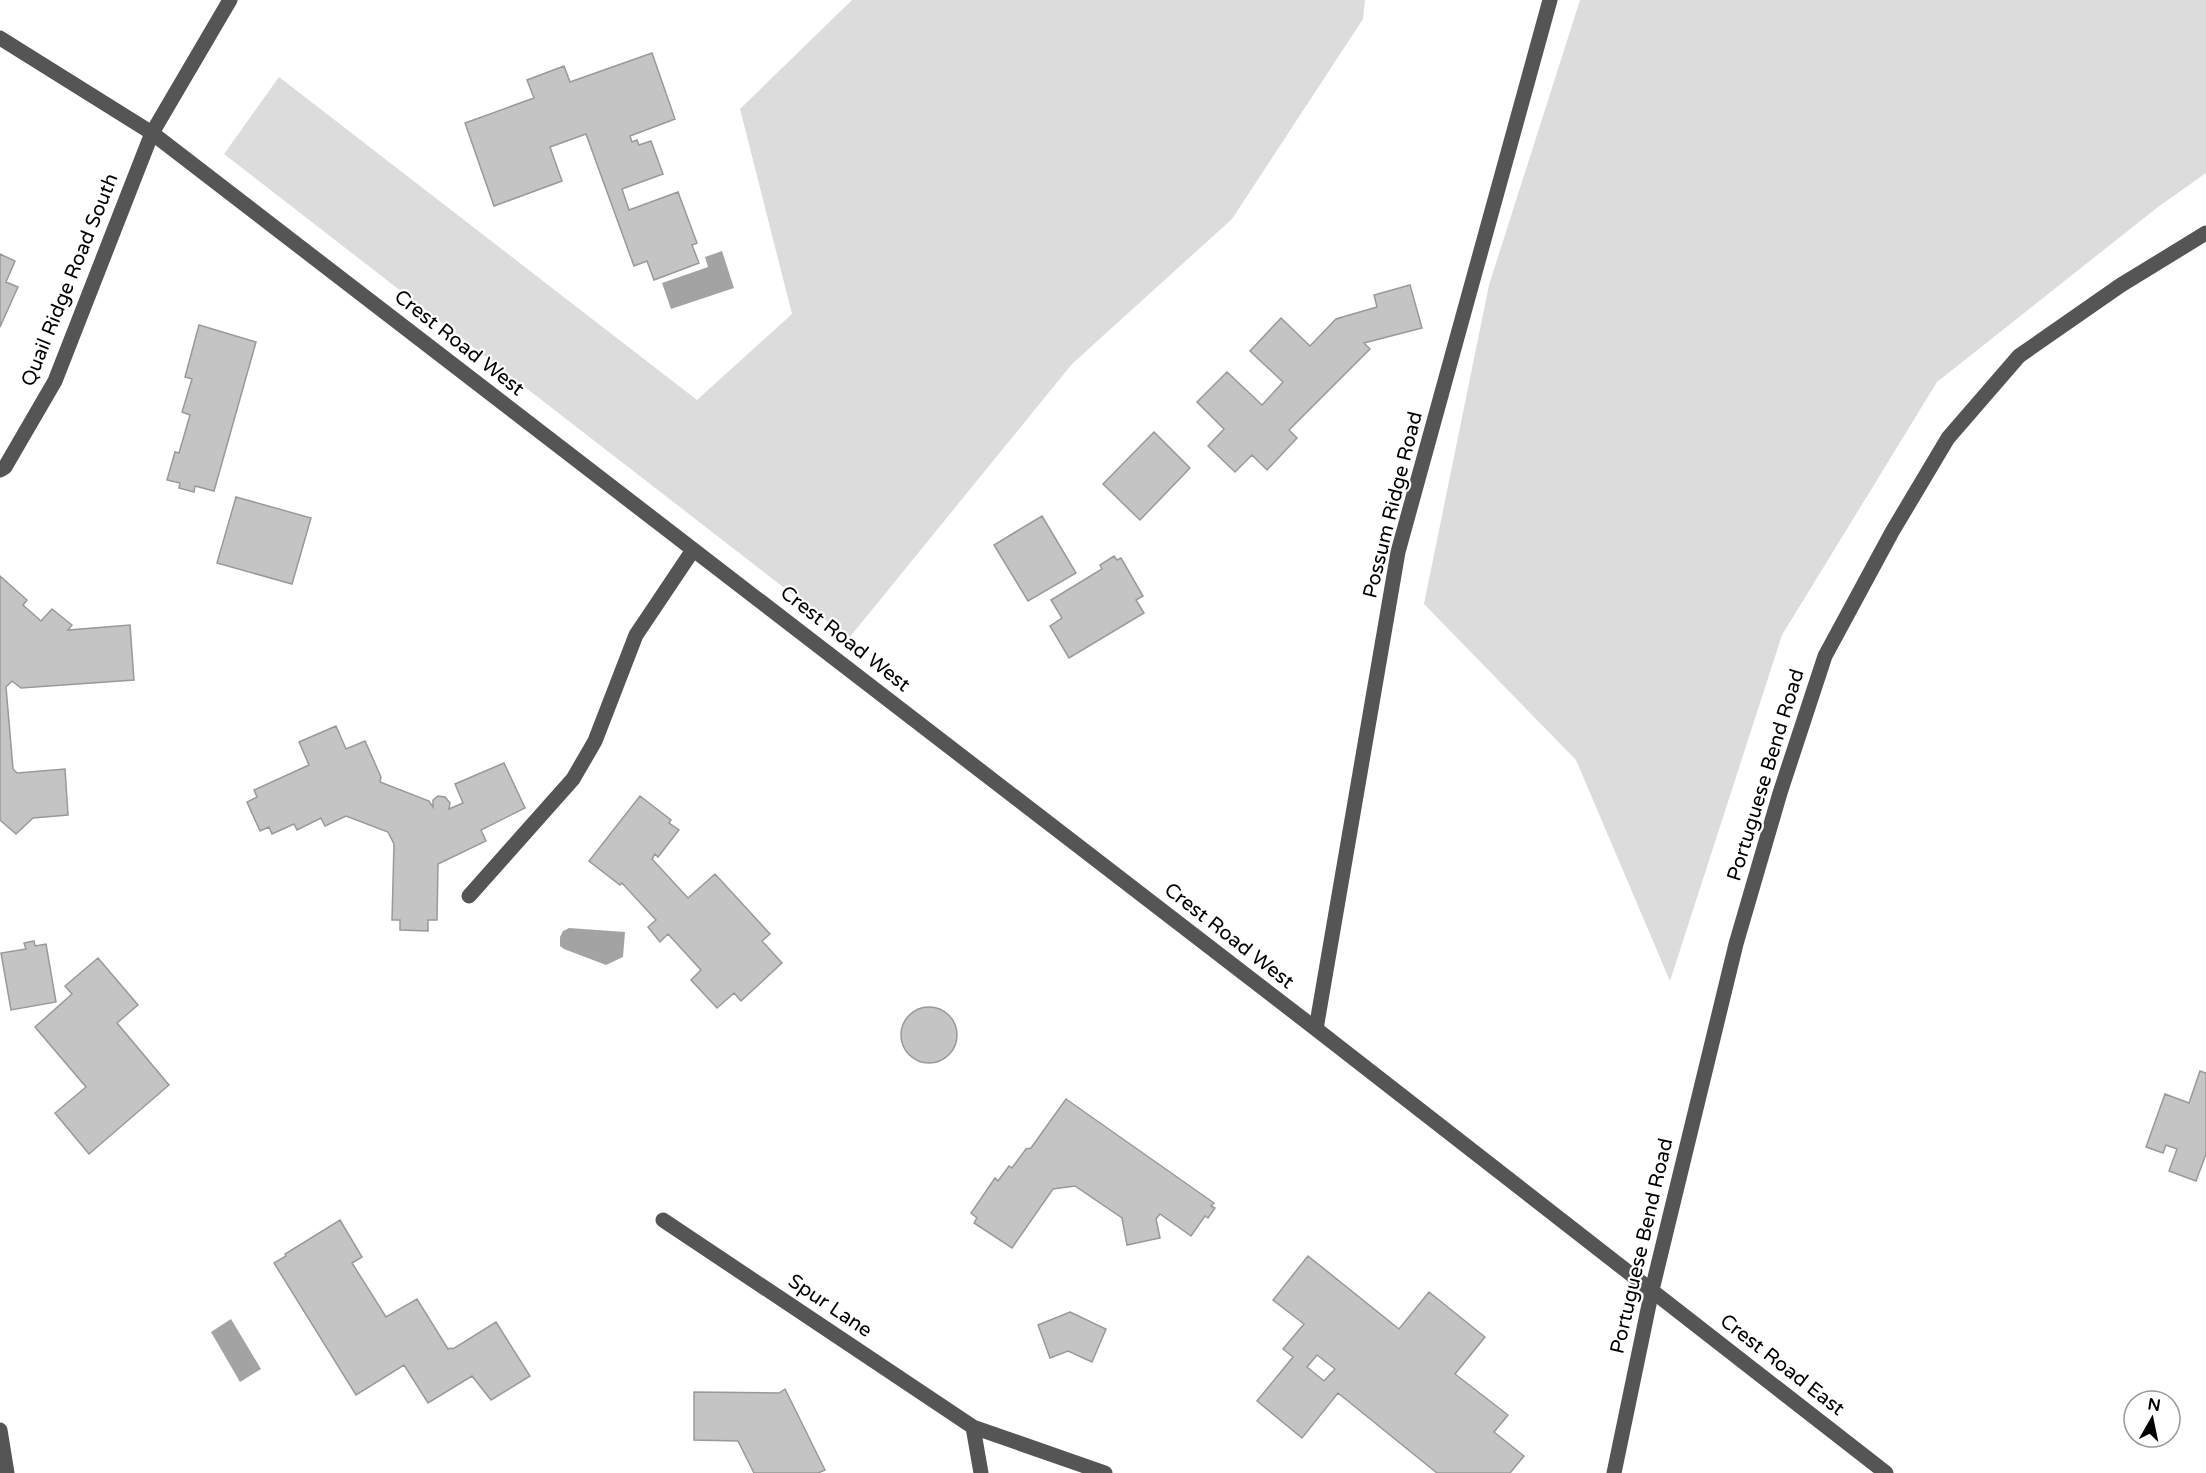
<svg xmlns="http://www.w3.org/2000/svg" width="2206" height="1473" font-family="'Varela Round',sans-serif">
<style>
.green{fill:#dcdcdc}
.water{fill:#a3a3a3}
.building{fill:#c4c4c4;stroke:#999;stroke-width:1.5;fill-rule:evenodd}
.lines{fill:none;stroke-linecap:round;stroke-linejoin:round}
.minor{stroke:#555;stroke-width:15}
.labels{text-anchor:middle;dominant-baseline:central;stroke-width:4.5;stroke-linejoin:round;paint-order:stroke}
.street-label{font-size:20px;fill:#000;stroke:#fff}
</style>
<rect width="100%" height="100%" fill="#fff"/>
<path class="green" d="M 852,0 L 1365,0 L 1363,19 L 1232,219 L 1072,364 L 849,638 L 224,154 L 279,77 L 697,400 L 792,314 L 740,109 Z
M 1580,0 L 2206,0 L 2206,173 L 2158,207 L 1937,382 L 1782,635 L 1670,981 L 1576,760 L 1424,604 L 1489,285 Z"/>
<path class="water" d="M 722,251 L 734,288 L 671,309 L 662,283 L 708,267 L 705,257 Z
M 569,928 L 625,932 L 623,957 L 606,965 L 564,949 L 560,946 L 560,937 L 563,931 Z
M 231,1319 L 261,1369 L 240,1382 L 211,1332 Z"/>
<path class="building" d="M 652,53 L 675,119 L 630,136 L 632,142 L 637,140 L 639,145 L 651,141 L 663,174 L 622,189 L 629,210 L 678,192 L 697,243 L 692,245 L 699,263 L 654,280 L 647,261 L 634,266 L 586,134 L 550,147 L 562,181 L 494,206 L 465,123 L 534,98 L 527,80 L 564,66 L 570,82 Z
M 0,254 L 15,261 L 6,282 L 18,287 L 0,327 Z
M 1410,285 L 1422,328 L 1364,343 L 1370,349 L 1289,430 L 1297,438 L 1267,470 L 1252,455 L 1235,472 L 1208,446 L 1224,429 L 1197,402 L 1227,372 L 1262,405 L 1283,382 L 1250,351 L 1281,318 L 1310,346 L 1336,319 L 1377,307 L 1374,295 Z
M 199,325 L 256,342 L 214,491 L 195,486 L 194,492 L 179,488 L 180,483 L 167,480 L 175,452 L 179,453 L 190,415 L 182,412 L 192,379 L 185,377 Z
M 1154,432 L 1190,468 L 1140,520 L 1103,484 Z
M 236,497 L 311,518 L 292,584 L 217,563 Z
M 1042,516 L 1076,573 L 1028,601 L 994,545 Z
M 1114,556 L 1117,560 L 1121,558 L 1143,596 L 1136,600 L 1144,613 L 1069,658 L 1050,626 L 1062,618 L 1051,600 L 1102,569 L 1100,565 Z
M 0,576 L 27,600 L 23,605 L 41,621 L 52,609 L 72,625 L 68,630 L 130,625 L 134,680 L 21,688 L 12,681 L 6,687 L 13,769 L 17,773 L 65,769 L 68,815 L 33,818 L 16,834 L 0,820 Z
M 336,726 L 346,749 L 365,741 L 381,777 L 380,782 L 429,801 L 433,807 L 433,800 L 438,796 L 445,797 L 450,803 L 449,809 L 463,803 L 455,784 L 504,763 L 525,808 L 481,830 L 486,841 L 438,864 L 437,920 L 428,920 L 428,931 L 400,930 L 400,920 L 392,920 L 394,844 L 388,832 L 346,816 L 325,826 L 321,818 L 297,830 L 294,824 L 272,834 L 269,827 L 260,831 L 247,802 L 257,797 L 254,790 L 309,765 L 299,742 Z
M 640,796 L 671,820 L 669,823 L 679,830 L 658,857 L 655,854 L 652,859 L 688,898 L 715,874 L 770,934 L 762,941 L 782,963 L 741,1001 L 734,993 L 717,1008 L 691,980 L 701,970 L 668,934 L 660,942 L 648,927 L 656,920 L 622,883 L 620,885 L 589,861 Z
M 34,941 L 35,946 L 46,944 L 56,1002 L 11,1010 L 1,953 L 26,949 L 24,943 Z
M 98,958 L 138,1005 L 117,1023 L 169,1085 L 89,1154 L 55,1113 L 86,1087 L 35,1027 L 72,994 L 65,986 Z
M901 1035a28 28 0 1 1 56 0a28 28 0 1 1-56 0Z
M 2200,1071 L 2206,1073 L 2206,1154 L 2196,1181 L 2169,1171 L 2177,1149 L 2166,1145 L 2163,1153 L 2146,1147 L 2165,1094 L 2189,1103 Z
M 1066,1099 L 1214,1203 L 1211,1206 L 1215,1208 L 1208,1218 L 1205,1216 L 1191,1236 L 1160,1214 L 1156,1219 L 1160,1238 L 1127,1245 L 1122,1218 L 1075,1186 L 1053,1189 L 1012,1248 L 974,1223 L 977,1218 L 971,1213 L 995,1178 L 998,1181 L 1009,1166 L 1012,1168 L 1026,1149 L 1031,1148 Z
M 340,1220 L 362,1257 L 352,1263 L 386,1317 L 417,1299 L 448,1349 L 451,1348 L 453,1349 L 496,1322 L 530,1376 L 491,1400 L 472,1376 L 428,1403 L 404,1365 L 356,1395 L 274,1263 L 286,1256 L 285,1254 Z
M 1308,1256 L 1399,1329 L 1429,1292 L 1485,1337 L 1455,1374 L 1508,1415 L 1494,1432 L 1524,1456 L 1510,1473 L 1437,1473 L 1338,1393 L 1302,1438 L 1257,1401 L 1293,1357 L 1283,1349 L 1304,1324 L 1273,1300 ZM 1317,1355 L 1335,1369 L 1324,1381 L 1307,1367 Z
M 1070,1312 L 1106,1329 L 1092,1362 L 1068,1351 L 1050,1358 L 1038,1325 Z
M 785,1389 L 825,1470 L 818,1473 L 754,1473 L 738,1441 L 694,1440 L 694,1392 L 779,1393 Z"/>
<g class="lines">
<path class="minor" d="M 0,38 L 152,133 L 1316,1029 L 1886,1473
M 0,470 L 5,467 L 55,381 L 152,133 L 230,0
M 469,896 L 573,779 L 595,741 L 636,635 L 693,550
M 1316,1029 L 1398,552 L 1550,0
M 663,1220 L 973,1427 L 1105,1473
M 973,1427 L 981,1473
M 0,1430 L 7,1473
M 1614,1473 L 1652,1290 L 1736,944 L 1780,793 L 1825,656 L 1892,532 L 1948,438 L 2019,356 L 2121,285 L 2206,233"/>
</g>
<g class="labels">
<g class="street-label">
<text transform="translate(70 280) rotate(-68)">Quail Ridge Road South</text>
<text transform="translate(459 343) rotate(38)">Crest Road West</text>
<text transform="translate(1393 505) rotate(-76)">Possum Ridge Road</text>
<text transform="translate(845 639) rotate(38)">Crest Road West</text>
<text transform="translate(1766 775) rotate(-73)">Portuguese Bend Road</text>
<text transform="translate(1229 936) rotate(38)">Crest Road West</text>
<text transform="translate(1642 1246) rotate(-77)">Portuguese Bend Road</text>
<text transform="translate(830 1306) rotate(34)">Spur Lane</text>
<text transform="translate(1782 1365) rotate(38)">Crest Road East</text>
</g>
</g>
<g transform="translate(2152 1419) rotate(9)"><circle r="28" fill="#ffffff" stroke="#999999" stroke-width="1.5"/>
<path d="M0-4.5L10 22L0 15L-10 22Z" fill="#000000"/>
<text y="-9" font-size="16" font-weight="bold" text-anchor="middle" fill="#000000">N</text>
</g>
</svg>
